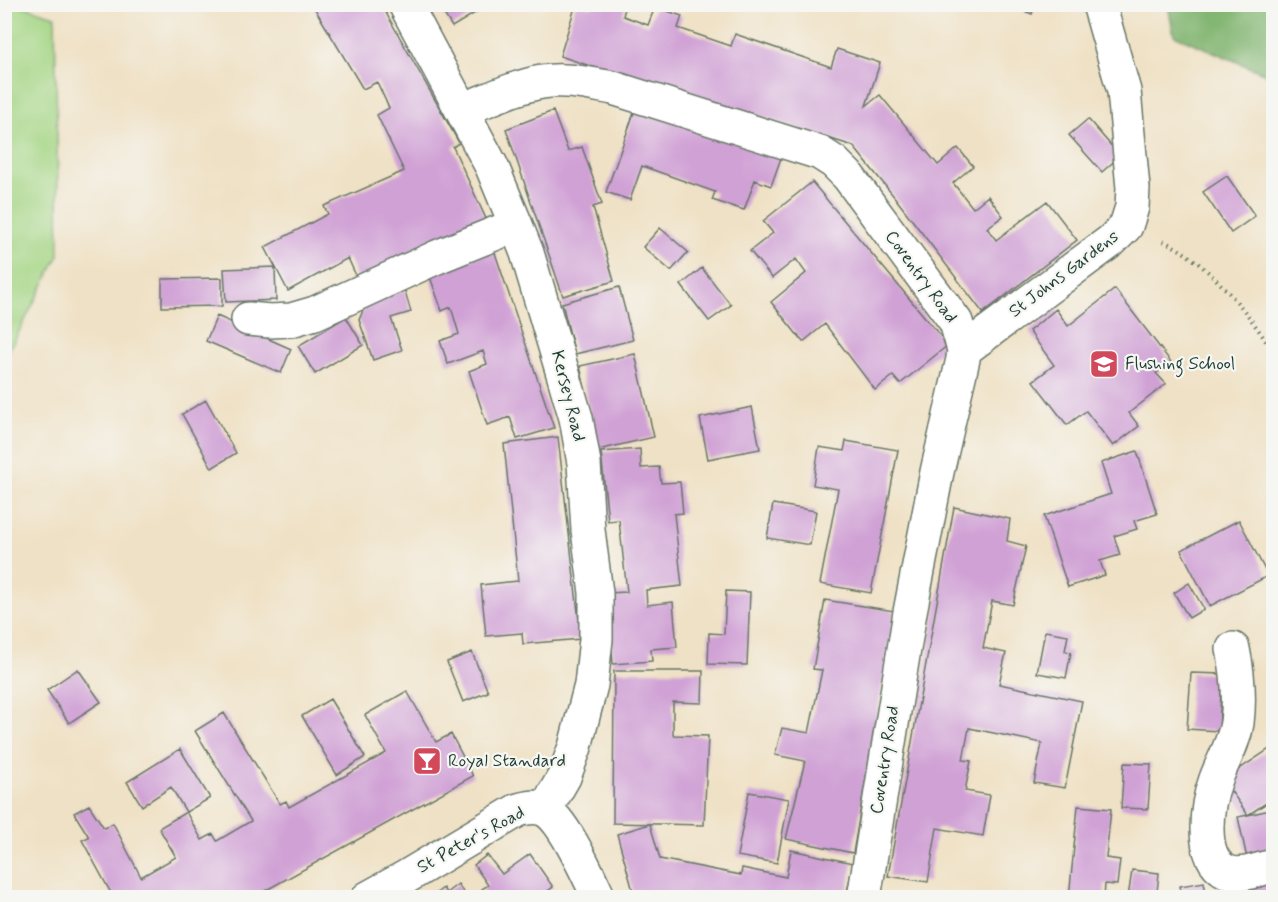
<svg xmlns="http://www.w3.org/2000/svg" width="1278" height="902" font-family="Mynerve,sans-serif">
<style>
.green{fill:#a4d584;stroke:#62895c;stroke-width:1.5}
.forest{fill:#83b672;stroke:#517a53;stroke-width:1.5}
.building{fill:#d0a1d5}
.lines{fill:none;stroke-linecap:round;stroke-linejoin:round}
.minor-casing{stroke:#687667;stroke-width:36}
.path{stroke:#687667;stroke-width:4;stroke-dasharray:1.5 4.5;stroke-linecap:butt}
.minor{stroke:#fff;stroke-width:33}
.labels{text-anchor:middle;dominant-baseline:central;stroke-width:4.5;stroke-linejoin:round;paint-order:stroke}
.street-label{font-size:18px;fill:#1f3d34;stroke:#f6f6f2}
.poi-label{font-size:18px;fill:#1f3d34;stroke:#f6f6f2;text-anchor:start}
</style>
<rect width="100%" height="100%" fill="#f6f6f2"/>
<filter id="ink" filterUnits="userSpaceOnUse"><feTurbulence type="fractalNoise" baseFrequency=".0167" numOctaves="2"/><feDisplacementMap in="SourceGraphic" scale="12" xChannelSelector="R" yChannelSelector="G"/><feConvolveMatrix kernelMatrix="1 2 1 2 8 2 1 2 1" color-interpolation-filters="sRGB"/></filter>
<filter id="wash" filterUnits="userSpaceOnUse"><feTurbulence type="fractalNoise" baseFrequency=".008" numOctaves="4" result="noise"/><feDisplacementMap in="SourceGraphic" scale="24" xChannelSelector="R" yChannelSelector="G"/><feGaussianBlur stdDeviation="1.35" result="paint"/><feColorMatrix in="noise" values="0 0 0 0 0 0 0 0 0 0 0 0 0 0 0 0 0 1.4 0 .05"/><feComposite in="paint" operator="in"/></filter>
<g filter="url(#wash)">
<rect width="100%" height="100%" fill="#efe1c5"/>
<path class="green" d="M 16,4 L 55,16 L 59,255 L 5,358 L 4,5 Z"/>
<path class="forest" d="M 1168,5 L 1273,5 L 1273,77 L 1174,35 Z"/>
<g id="blocks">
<path class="building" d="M 312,4 L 381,4 L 459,143 L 453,147 L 487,221 L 358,280 L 348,258 L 288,291 L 265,247 L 328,214 L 324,206 L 404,171 L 377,115 L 389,108 L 377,82 L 363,89 Z
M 438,4 L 490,4 L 452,27 Z
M 576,4 L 592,7 L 593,4 L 626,4 L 623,16 L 648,25 L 655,7 L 682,16 L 678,28 L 731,46 L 735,34 L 831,67 L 837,49 L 880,63 L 866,106 L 880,95 L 938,165 L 958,148 L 973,166 L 953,183 L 973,208 L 988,196 L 1003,216 L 987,228 L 996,240 L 1047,201 L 1077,240 L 983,313 L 896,199 L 853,146 L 712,101 L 711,106 L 560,56 Z
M 1009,5 L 1035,5 L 1032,14 Z
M 636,107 L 781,158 L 771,186 L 755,180 L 744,210 L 712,200 L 715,192 L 642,166 L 630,200 L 606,192 Z
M 553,111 L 568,151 L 582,147 L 602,204 L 593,207 L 614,281 L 563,296 L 506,129 Z
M 1088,119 L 1120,156 L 1102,172 L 1069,135 Z
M 1227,176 L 1255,216 L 1231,233 L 1203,192 Z
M 812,182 L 948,345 L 900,384 L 893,376 L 875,390 L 825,324 L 803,342 L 771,302 L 806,273 L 796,259 L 772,278 L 750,251 L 773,233 L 763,221 Z
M 660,228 L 688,252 L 671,271 L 643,247 Z
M 494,250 L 554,428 L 517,439 L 510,417 L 487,425 L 469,371 L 487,364 L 483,351 L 448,364 L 440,341 L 459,334 L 451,307 L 442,311 L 429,274 Z
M 275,267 L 276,300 L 226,302 L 224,269 Z
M 702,268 L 731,305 L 709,321 L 681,285 Z
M 222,278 L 222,306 L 162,307 L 162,279 Z
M 619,287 L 633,340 L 575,354 L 562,303 Z
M 404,288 L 411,312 L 391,318 L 402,350 L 373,360 L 359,320 L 367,301 Z
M 1115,289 L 1171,362 L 1156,373 L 1166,384 L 1129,413 L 1139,426 L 1113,446 L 1086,411 L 1067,425 L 1033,381 L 1054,365 L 1029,331 L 1056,309 L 1068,326 Z
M 217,316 L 291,349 L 281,373 L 206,341 Z
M 346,317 L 363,345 L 315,374 L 298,346 Z
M 635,354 L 654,437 L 598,450 L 580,366 Z
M 206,400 L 236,453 L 212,468 L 182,414 Z
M 752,407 L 760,449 L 708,459 L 700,418 Z
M 558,437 L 581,639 L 523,644 L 522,633 L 486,636 L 481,585 L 518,581 L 504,444 Z
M 846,441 L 898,450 L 871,593 L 820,584 L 838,489 L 813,485 L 819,447 L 844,451 Z
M 640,449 L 641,468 L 659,467 L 661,483 L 680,482 L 683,513 L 674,514 L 682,586 L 646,590 L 647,605 L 673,602 L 677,647 L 651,649 L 652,661 L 613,664 L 607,593 L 627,592 L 619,520 L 608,521 L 601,452 Z
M 1137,451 L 1157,514 L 1134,521 L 1137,529 L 1114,536 L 1120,555 L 1100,561 L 1105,575 L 1068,587 L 1044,516 L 1111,494 L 1101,463 Z
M 773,504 L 816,511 L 810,545 L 767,538 Z
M 954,507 L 1010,519 L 1007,541 L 1026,546 L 1013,605 L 992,601 L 983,648 L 1006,653 L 999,684 L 1082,701 L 1065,788 L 1034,783 L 1042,743 L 969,728 L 963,760 L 971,761 L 965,791 L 990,795 L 983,836 L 937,828 L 928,882 L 888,876 Z
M 1239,520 L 1268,576 L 1210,606 L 1181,550 Z
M 1189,583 L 1204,609 L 1189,618 L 1174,593 Z
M 726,591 L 750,592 L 747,665 L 708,664 L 709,633 L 724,634 Z
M 825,600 L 895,611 L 853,853 L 786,839 L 805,761 L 775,755 L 782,728 L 809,733 L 822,670 L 813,669 Z
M 1045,631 L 1068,635 L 1065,651 L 1071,652 L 1066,678 L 1037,673 Z
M 472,652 L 488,692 L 463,702 L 447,662 Z
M 78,669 L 101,702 L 69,723 L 47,690 Z
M 614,671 L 703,671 L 702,703 L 673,702 L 673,735 L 708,736 L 704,825 L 613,823 Z
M 1191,673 L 1222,674 L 1219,731 L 1187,729 Z
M 407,691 L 436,742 L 451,734 L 473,776 L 252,898 L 107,898 L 112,895 L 82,840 L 89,837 L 74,813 L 89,805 L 104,828 L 113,823 L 141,877 L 176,857 L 159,828 L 186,812 L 202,840 L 213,834 L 217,841 L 251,821 L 195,731 L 224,713 L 280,804 L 286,801 L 289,807 L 386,753 L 365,715 Z
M 330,699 L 365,757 L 337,775 L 302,716 Z
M 1274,746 L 1274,798 L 1248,815 L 1274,809 L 1274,857 L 1248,863 L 1238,817 L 1248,815 L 1223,780 Z
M 180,749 L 210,798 L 186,812 L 171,787 L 142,806 L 127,782 Z
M 1124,763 L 1151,764 L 1148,809 L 1121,808 Z
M 749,792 L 789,799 L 777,863 L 737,856 Z
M 1078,806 L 1111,809 L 1106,858 L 1120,860 L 1117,885 L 1105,884 L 1104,898 L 1069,898 Z
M 650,824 L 660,859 L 741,875 L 742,868 L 786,877 L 791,850 L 853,863 L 846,898 L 635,898 L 617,834 Z
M 530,854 L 553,887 L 539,898 L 488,898 L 482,889 L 488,885 L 474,865 L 487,855 L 502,874 Z
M 1132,870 L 1159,873 L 1157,892 L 1171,894 L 1170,898 L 1128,898 Z
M 1274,875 L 1274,898 L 1249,898 L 1246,881 Z
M 1204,882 L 1207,898 L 1182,898 L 1180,886 Z
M 458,884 L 467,898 L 430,898 L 443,888 L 446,893 Z"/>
</g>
</g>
<g filter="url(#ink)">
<use href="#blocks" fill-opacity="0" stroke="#687667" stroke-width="1.5"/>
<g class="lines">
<g class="minor-casing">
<path id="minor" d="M 405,4 L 492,167 L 516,225 L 527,253 L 564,377 L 576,418 L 584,463 L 588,530 L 596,593 L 596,639 L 591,685 L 575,747 L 564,777 L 545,810
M 462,110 C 488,100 514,87 542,82 C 565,78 590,84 613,88 L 820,153 L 834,162 L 848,176 L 956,322 L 964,350 L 963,359 L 937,472 L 910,612 L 864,898
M 248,319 L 270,321 L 291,320 L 315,313 L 437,257 L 516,225
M 964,350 L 1111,241 L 1126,226 L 1132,207 L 1133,188 L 1124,91 L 1099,4
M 1233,649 C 1238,673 1240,698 1237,723 C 1234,743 1223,760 1216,779 C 1207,803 1197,859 1228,872 C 1242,878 1260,868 1274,866
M 368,898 L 406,877 L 518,810 C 527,808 536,805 545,810 C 564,820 589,877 599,898"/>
</g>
<path class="path" d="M 1163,241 C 1204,258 1253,316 1274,355"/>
<use href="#minor" class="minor"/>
</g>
</g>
<defs>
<g id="school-square" transform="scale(1.5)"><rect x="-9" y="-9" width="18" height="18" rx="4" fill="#d1495b" stroke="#f6f6f2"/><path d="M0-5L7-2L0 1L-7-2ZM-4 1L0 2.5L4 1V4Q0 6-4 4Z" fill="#fff"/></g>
<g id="bar-square" transform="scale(1.5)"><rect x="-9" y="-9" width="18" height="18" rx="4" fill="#d1495b" stroke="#f6f6f2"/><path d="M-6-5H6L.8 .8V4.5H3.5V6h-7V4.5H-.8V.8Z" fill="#fff"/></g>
</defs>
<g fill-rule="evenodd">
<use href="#school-square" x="1104" y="364"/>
<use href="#bar-square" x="427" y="761"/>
</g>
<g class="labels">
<g class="street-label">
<text transform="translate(1064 274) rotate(-37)">St Johns Gardens</text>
<text transform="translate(921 277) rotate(54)">Coventry Road</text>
<text transform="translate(568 396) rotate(76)">Kersey Road</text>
<text transform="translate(885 760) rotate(-81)">Coventry Road</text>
<text transform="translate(471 840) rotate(-29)">St Peter's Road</text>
</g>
<g class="poi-label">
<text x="1125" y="364">Flushing School</text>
<text x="448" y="761">Royal Standard</text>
</g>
</g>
<rect width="1278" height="902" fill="none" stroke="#f6f6f2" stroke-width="24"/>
</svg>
